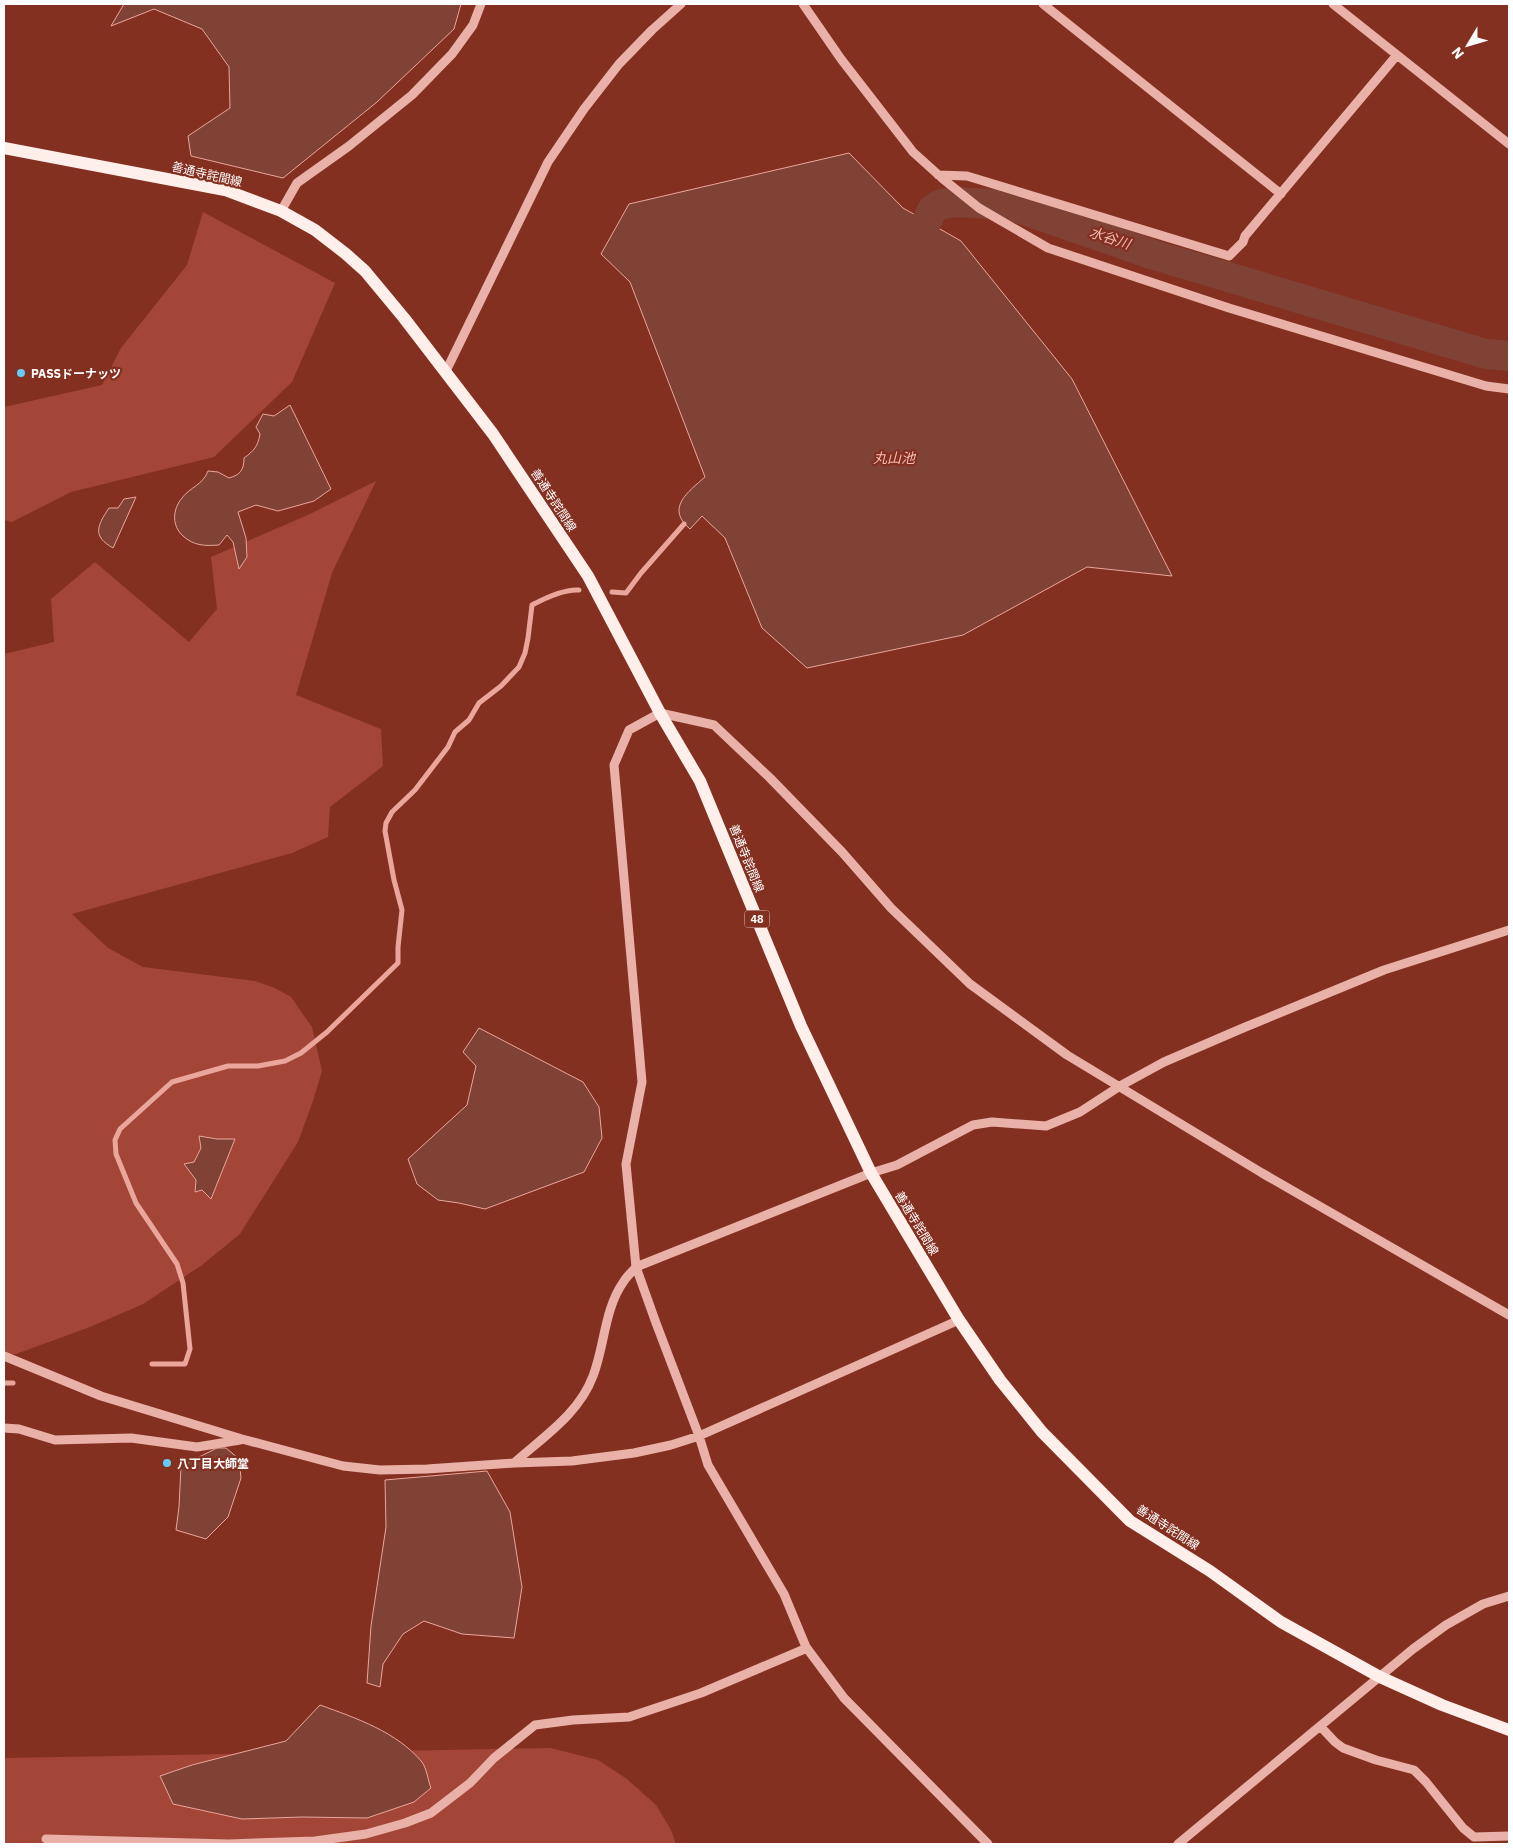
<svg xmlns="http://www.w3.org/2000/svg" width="1513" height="1848" font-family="'IBM Plex Sans','Noto Sans JP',sans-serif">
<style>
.green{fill:#a34637}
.water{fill:#7f4235;stroke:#eba69c}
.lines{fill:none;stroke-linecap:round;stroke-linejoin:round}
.stream{stroke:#eba69c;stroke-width:5}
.river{stroke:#7f4235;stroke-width:30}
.minor{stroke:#e9b1a8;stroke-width:9}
.major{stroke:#feefeb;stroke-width:12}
.poi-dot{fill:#68cbf7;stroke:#843020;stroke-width:2}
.labels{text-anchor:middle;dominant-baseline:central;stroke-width:4.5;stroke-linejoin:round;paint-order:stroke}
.shield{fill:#843020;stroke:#dac1bc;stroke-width:1}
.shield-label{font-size:11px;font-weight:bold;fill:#fff}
.street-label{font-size:12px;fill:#fff;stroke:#843020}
.poi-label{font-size:12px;font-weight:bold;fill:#fff;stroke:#843020;text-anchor:start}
.water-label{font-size:14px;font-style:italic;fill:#f1bcb3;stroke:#843020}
</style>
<rect width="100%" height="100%" fill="#843020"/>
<path class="green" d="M 203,212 L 335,283 L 292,382 L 214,457 L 71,492 L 12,522 L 4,520 L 4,407 L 102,385 L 121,348 L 187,265 Z
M 376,481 L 332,573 L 296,695 L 381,729 L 383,766 L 330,807 L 328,837 L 292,853 L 72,914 L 108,948 L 143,967 L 255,981 L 275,988 L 291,997 L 312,1027 L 322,1071 L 313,1101 L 298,1142 L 240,1234 L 202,1265 L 143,1304 L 90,1327 L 16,1354 L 4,1355 L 4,654 L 54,642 L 51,599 L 95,562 L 189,642 L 217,609 L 211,557 L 310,514 Z
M 551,1748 L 598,1760 L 627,1779 L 656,1805 L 671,1830 L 676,1844 L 4,1844 L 4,1758 Z"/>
<path class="water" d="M 124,4 L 461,4 L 454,29 L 377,102 L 283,178 L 191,156 L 188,136 L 230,108 L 229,67 L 202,29 L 154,9 L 111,26 Z
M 849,153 L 903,208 L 961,241 L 1072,379 L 1172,576 L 1087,567 L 963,635 L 807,668 L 762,628 L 725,538 L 702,516 L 690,529 C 665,508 688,492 705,477 L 630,282 L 601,254 L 629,204 Z
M 290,405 L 331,489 L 314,501 L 278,511 L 256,505 L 238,512 L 246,538 L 247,557 L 239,569 L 233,542 L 227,535 L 219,545 C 205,546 194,546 183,536 C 172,526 172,510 182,498 C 190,487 203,485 208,471 L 218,472 L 229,478 C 240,475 244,470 244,458 C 254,451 258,446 260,434 L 256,427 L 263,414 L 274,416 Z
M 136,497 L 113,548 C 92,536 97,526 109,508 L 118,508 L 124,499 Z
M 479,1028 L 583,1082 L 599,1107 L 602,1138 L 584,1172 L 485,1209 L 459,1203 L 438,1200 L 417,1184 L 408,1159 L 467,1105 L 476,1066 L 463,1052 Z
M 199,1136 L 217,1139 L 235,1139 L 211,1199 L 202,1190 L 195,1192 L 196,1180 L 184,1164 L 194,1162 L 201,1148 Z
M 217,1448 L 226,1448 L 239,1459 L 241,1478 L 228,1517 L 206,1539 L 176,1530 L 179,1507 L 181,1466 Z
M 487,1471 L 510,1512 L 522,1587 L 514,1638 L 462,1634 L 424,1621 L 403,1634 L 383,1664 L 380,1687 L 367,1683 L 371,1626 L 386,1527 L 385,1480 Z
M 320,1705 C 356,1718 397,1732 422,1762 C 427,1769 428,1781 431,1788 L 414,1802 L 367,1818 L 302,1817 L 242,1819 L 173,1804 L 160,1776 L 192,1765 L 286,1741 Z"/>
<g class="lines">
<path class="stream" d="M 612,592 L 626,593 L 641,573 L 684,524
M 152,1364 L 185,1364 L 190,1349 L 183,1283 L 177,1264 L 136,1203 L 116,1154 L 115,1140 L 120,1129 L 172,1082 L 228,1066 L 258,1066 L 285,1061 L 301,1053 L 327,1032 L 398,963 L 398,947 L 402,910 L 394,880 L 385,831 L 386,823 L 392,812 L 415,790 L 448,747 L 455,732 L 469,720 L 479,703 L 501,686 L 519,667 L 525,653 L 528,638 L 532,605 C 545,598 564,589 579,590
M 4,1383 L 13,1383"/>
<path class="river" d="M 913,259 L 915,247 L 932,210 L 939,205 L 953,202 L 1010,205 L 1154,255 L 1486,354 L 1509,356"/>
<path class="minor" d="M 803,4 L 841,59 L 913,152 L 943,179 L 979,208 L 1048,248 L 1229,308 L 1486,386 L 1509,389
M 1043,4 L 1281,194
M 1333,4 L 1509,144
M 938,175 L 967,176 L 1229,256 L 1243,242 L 1245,236 L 1397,55
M 281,211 L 297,183 L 349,146 L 412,95 L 452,54 L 473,25 L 481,4
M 446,371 L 548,162 L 584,109 L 619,64 L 652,30 L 681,4
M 4,1356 L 101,1396 L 242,1439 L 343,1466 L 380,1470 L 427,1469 L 514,1463 L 572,1461 L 634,1453 L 671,1445 L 699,1436 L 959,1320
M 4,1428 L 19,1429 L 55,1440 L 131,1438 L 197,1447 L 240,1440
M 514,1463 C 543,1437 579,1414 593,1376 C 605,1345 604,1309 624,1281 C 627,1276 632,1272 636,1267 L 871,1173 L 897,1165 L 973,1125 L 992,1122 L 1046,1126 L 1080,1112 L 1120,1086 L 1164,1062 L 1243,1028 L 1384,970 L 1509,930
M 1320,1726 L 1335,1742 L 1343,1748 L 1376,1760 L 1414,1770 L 1426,1782 L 1463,1828 L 1474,1837 L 1509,1836
M 46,1839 L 228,1844 L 315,1841 L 366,1834 L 405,1823 L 431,1813 L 470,1783 L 494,1758 L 535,1725 L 573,1720 L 629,1717 L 701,1693 L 807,1648
M 988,1844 L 844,1698 L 806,1647 L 784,1594 L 708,1465 L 699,1436 L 656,1323 L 636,1267 L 626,1164 L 642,1082 L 614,765 L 629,730 L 660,713 L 714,725 L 770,778 L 842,852 L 891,908 L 970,984 L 1067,1055 L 1262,1173 L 1509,1315
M 1178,1844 L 1413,1649 L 1446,1625 L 1483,1604 L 1509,1596"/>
<path class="major" d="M 4,148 L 225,190 L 281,211 L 315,230 L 346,254 L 365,271 L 404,318 L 493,434 L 588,576 L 660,713 L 700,781 L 801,1026 L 871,1173 L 959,1320 L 1000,1380 L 1042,1432 L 1130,1521 L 1210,1571 L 1281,1622 L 1380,1677 L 1442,1705 L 1509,1730"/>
</g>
<g class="poi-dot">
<circle cx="21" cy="373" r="5"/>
<circle cx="167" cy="1463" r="5"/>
</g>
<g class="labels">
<rect class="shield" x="744.5" y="910.5" width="25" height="17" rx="4"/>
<g class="shield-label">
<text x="757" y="919">48</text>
</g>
<g class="street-label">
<text transform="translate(207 174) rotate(13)">善通寺詫間線</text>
<text transform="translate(554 500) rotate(57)">善通寺詫間線</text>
<text transform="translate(747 858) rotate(68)">善通寺詫間線</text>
<text transform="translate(917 1223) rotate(59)">善通寺詫間線</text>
<text transform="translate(1168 1527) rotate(33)">善通寺詫間線</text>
</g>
<g class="poi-label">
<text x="31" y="373">PASSドーナッツ</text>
<text x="177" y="1463">八丁目大師堂</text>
</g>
<g class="water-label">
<text transform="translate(1110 238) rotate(18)">水谷川</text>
<text x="894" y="458">丸山池</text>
</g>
</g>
<rect width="1513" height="1848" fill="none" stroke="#ffffff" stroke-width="10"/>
<g transform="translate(1468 45) rotate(232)" stroke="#843020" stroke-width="4" paint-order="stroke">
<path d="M0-4L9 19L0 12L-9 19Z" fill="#ffffff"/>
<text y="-8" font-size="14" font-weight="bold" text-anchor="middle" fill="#ffffff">N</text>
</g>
</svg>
